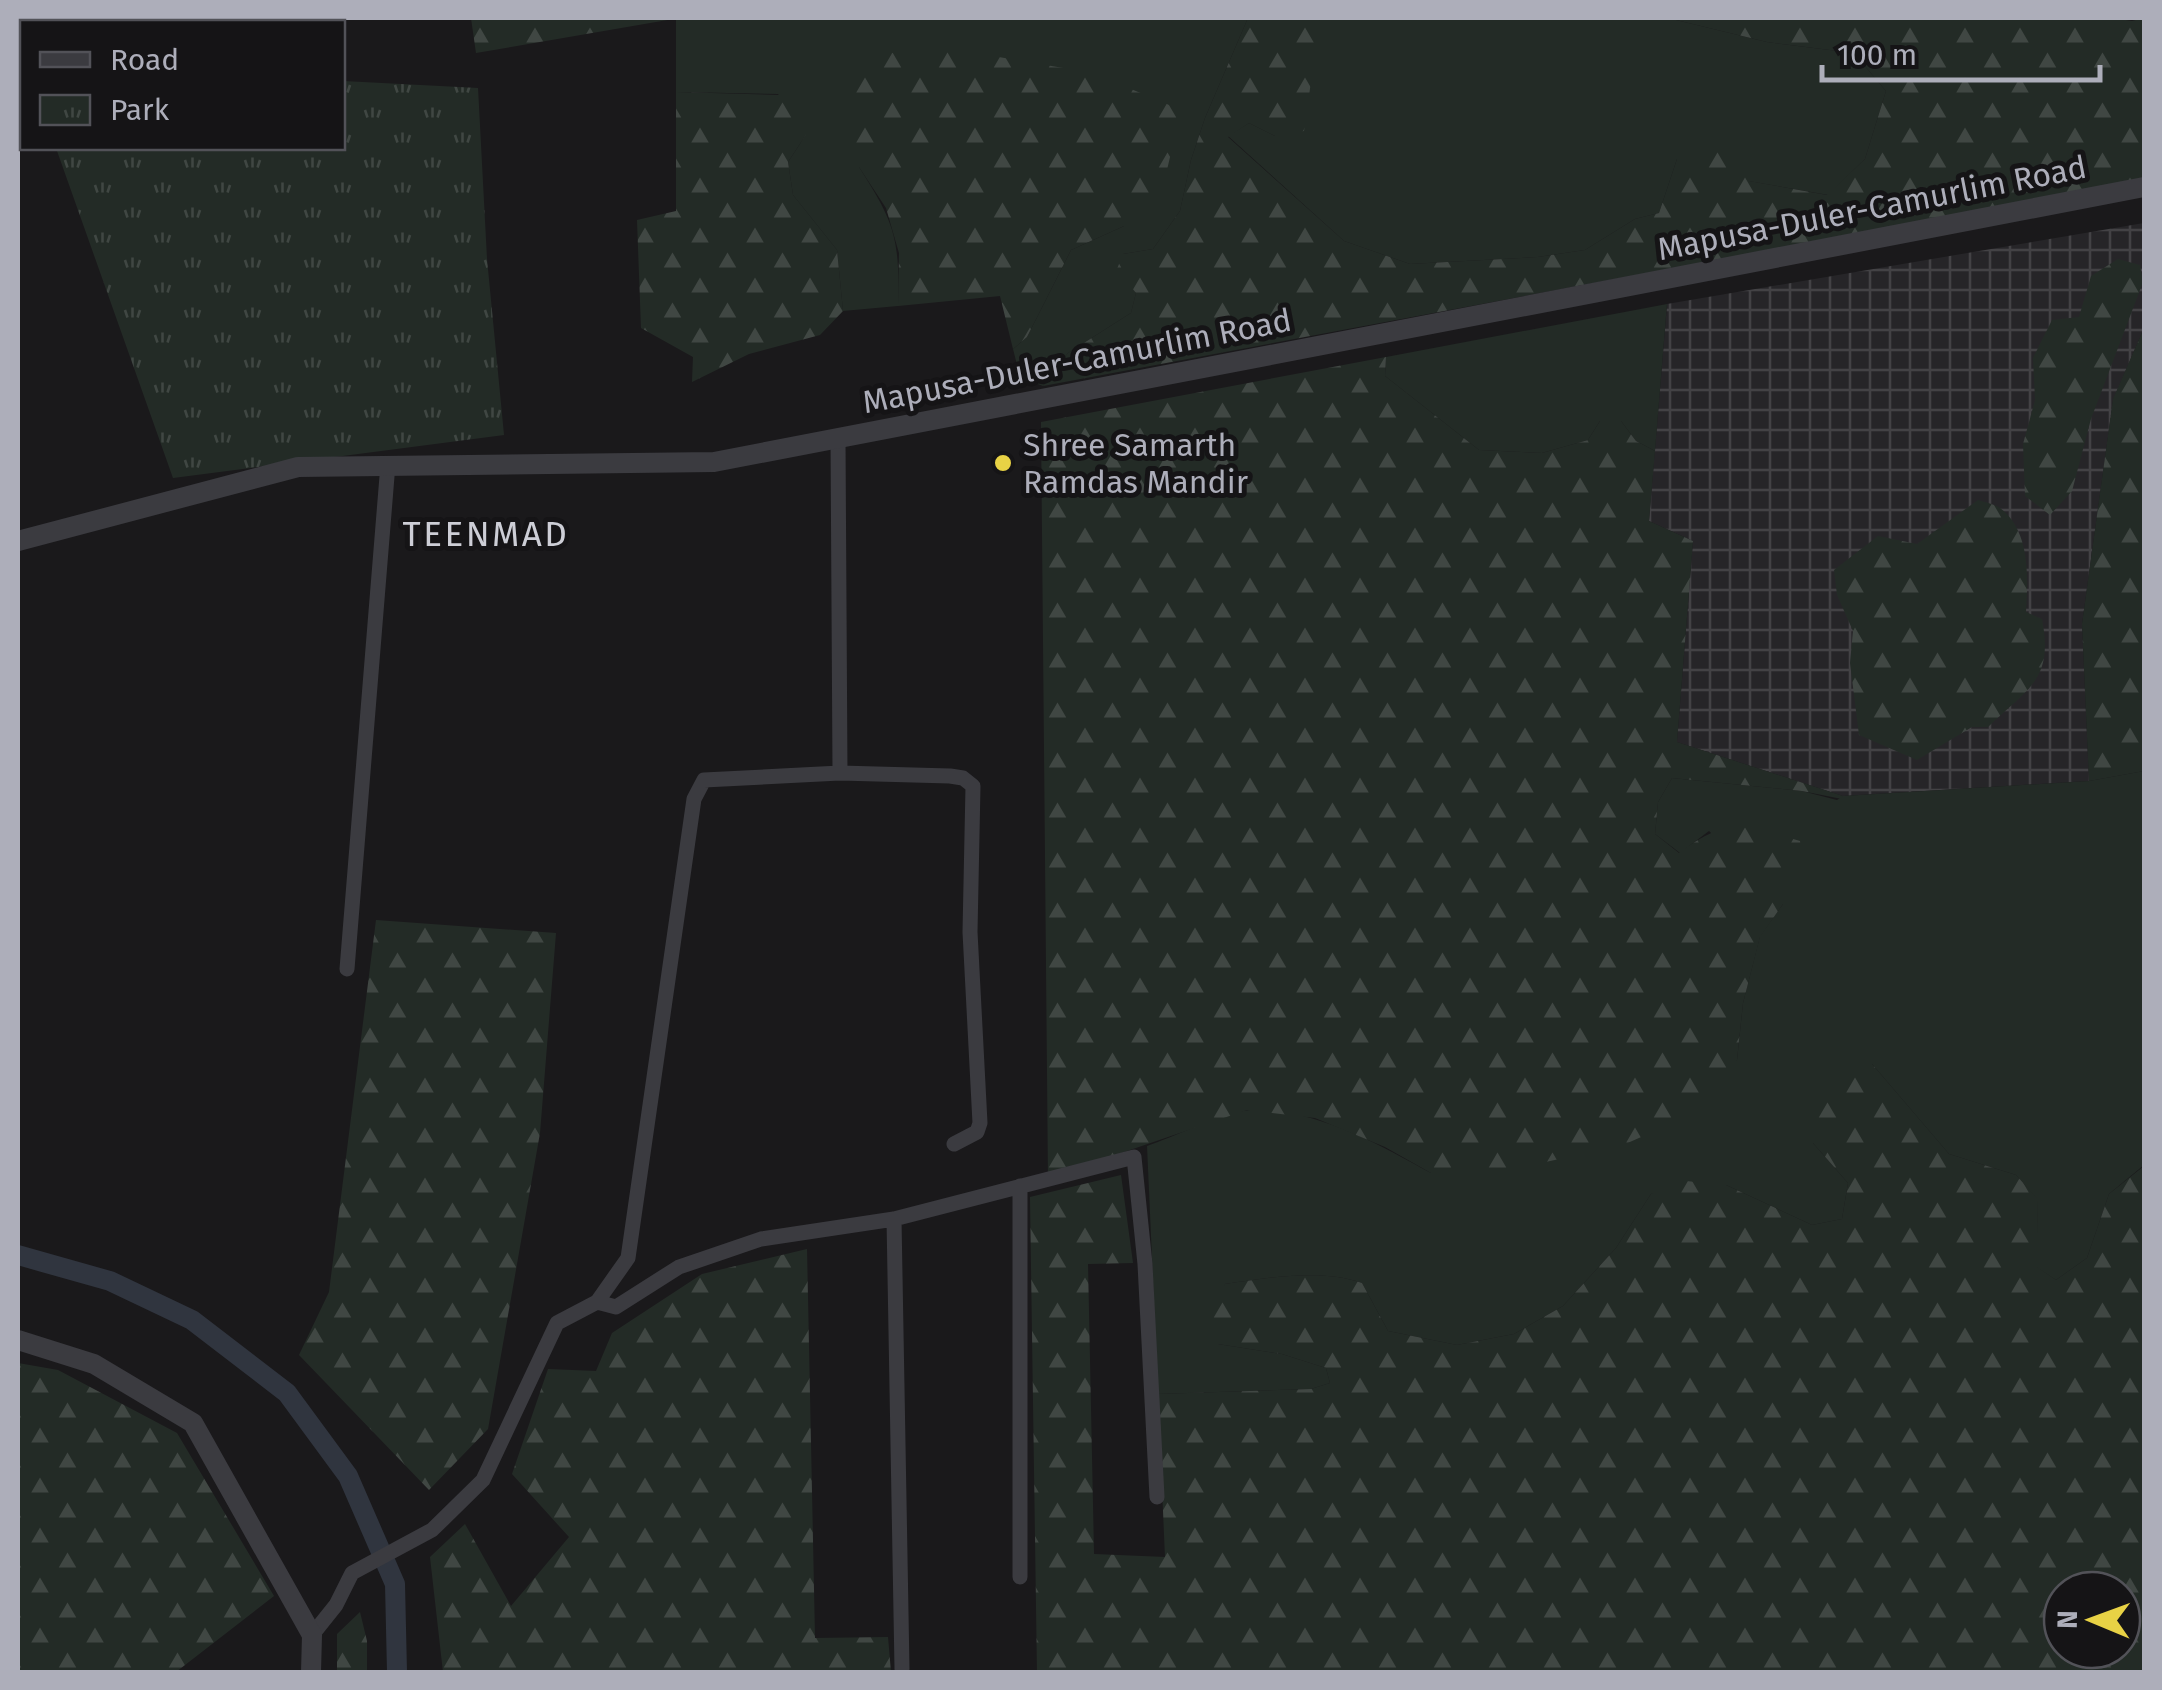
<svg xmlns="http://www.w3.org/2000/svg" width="2162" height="1690" font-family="'Fira Sans',sans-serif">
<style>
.industrial{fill:url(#industrial-grid)}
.green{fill:#232b26}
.forest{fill:url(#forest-firs);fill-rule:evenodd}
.park{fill:url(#park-tufts)}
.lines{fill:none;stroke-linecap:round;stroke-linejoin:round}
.canal{stroke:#30353f;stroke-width:20}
.minor{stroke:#3b3b40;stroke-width:15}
.tertiary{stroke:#3b3b40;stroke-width:20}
.poi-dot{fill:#e8d245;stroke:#151416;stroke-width:4}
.labels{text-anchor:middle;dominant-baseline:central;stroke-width:10;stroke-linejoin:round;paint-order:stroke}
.street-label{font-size:32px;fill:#adaeba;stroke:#151416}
.poi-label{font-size:32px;fill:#adaeba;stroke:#151416;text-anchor:start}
.neighbourhood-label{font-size:35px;letter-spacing:2.5px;fill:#cdced6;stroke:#151416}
</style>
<defs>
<pattern id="industrial-grid" width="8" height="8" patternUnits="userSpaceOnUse" patternTransform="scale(2.5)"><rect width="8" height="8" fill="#262528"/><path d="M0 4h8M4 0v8" fill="none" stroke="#434245"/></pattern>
<pattern id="forest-firs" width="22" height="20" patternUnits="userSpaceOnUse" patternTransform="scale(2.5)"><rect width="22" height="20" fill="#232b26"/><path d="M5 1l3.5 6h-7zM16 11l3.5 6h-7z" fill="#404743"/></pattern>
<pattern id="park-tufts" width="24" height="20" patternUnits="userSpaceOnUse" patternTransform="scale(2.5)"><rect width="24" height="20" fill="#232b26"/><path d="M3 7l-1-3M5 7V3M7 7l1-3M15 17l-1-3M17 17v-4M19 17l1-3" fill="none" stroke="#404743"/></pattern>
</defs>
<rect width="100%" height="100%" fill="#1a191b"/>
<path class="industrial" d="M 2144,223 L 2144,328 L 2113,400 L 2082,624 L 2089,781 L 1843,796 L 1677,742 L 1693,541 L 1649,521 L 1667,304 Z"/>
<path class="green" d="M 676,18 L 1248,18 L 1205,118 L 1191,160 L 1180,211 L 1153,249 L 1123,254 L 1136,293 L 1131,313 L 1068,353 L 1043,386 L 1020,377 L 1013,349 L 1027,337 L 1071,250 L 1124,226 L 859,167 C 895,223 900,239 898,306 L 843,311 L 837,250 L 793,195 L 788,162 L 805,136 L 778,94 L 676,92 Z
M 1320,18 L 1668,18 L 1767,42 L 1854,53 L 1886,91 L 1865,159 L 1828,195 L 1748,181 L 1677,159 L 1659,213 L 1635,219 L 1585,250 L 1538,257 L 1410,264 L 1344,241 L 1228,136 L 1249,123 L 1275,136 Z
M 1667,304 L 1655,451 L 1636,441 L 1621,421 L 1600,421 L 1588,440 L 1542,453 L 1479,450 L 1385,376 L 1386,357 Z
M 2144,771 L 2144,1165 L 2109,1194 L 2087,1258 L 2056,1280 L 2036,1267 L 2038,1200 L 2016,1175 L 1949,1154 L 1872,1064 L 1813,1143 L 1848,1183 L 1842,1219 L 1812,1225 L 1726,1185 L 1651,1194 L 1616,1248 L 1563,1306 L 1514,1334 L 1457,1345 L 1388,1331 L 1362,1283 C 1321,1268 1268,1278 1225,1284 L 1218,1344 L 1282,1354 L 1326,1368 L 1330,1383 L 1311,1389 L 1158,1394 L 1147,1146 C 1170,1138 1230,1111 1250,1110 C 1315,1108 1376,1143 1431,1173 L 1737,1060 L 1743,1003 L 1760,936 L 1783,904 L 1709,831 L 1680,853 L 1655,834 L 1658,802 L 1672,778 L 1802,791 L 1837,800 L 1843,796 L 2089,781 Z"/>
<path class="forest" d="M 471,18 L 679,18 L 476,53 Z
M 1248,18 L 1320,18 L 1304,131 L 1275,136 L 1249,123 L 1228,137 L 1344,241 L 1410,264 L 1538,257 L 1585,250 L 1635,219 L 1659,213 L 1677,159 L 1724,140 L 1749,181 L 1827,195 L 1865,159 L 1886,91 L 1854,53 L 1767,42 L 1668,18 L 2113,18 L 2132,21 L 2144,18 L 2144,180 L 1043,386 L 1068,353 L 1131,313 L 1136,293 L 1117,269 L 1123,254 L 1153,249 L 1180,211 L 1191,160 L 1205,118 Z
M 951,49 L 1093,73 L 1181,110 L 1163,187 L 1124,226 L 1071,250 L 1027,337 L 1013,349 L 1000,296 L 898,306 L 899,253 L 886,208 L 859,167 L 848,98 L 874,54 Z
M 676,92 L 812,96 L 805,136 L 788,162 L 793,195 L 837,250 L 843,311 L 820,335 L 749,354 L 692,382 L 693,357 L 641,328 L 637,220 L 676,211 Z
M 2118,259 L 2140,265 L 2143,282 L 2091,419 L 2072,491 L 2050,515 L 2025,496 L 2023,444 L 2035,400 L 2033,358 L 2052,320 L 2079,317 L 2091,276 Z
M 2144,328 L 2144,771 L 2089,781 L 2082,624 L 2113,399 Z
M 1386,357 L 1385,376 L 1479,450 L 1542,453 L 1588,440 L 1600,421 L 1621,421 L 1636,441 L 1655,451 L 1649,521 L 1693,541 L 1677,742 L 1843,796 L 1842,799 L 1802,791 L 1672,778 L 1658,802 L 1655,834 L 1679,853 C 1729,816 1744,825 1800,841 L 1802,858 L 1783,904 L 1760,937 L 1743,1003 L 1737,1060 L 1689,1116 L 1623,1145 L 1491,1174 L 1431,1173 L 1385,1147 L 1315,1118 L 1247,1110 L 1048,1178 L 1041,422 Z
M 1978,500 C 1984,502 1994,504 2000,508 C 2031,531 2028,579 2026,612 L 2042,619 C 2054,680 2028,688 1988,727 L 1972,727 L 1917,760 L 1859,735 L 1850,663 L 1853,631 L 1837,595 L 1834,570 L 1878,536 L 1917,544 Z
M 376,920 L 556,933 L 540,1133 L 488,1429 L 429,1490 L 299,1355 L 329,1292 Z
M 1848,1060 L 1872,1064 L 1949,1154 L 2016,1175 L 2038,1199 L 2037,1267 L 2056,1280 L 2087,1258 L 2109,1194 L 2144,1166 L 2144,1672 L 1037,1672 L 1030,1197 L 1121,1175 L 1133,1263 L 1088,1264 L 1094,1554 L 1165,1557 L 1158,1394 L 1311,1389 L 1330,1383 L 1326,1368 L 1282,1354 L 1218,1344 L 1203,1325 L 1225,1284 C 1268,1278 1321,1268 1362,1283 L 1388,1331 L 1457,1345 L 1514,1334 L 1563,1306 L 1616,1248 L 1651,1194 L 1686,1181 L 1726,1185 L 1812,1225 L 1842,1219 L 1848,1183 L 1813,1143 L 1808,1111 ZM 2062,1590 L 2122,1590 L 2122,1650 L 2062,1650 Z
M 807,1249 L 815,1638 L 888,1637 L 891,1672 L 443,1672 L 430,1557 L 465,1524 L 511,1606 L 569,1537 L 512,1474 L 548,1369 L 596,1371 L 612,1333 L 702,1274 Z
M 18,1363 L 58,1370 L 177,1433 L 274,1596 L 176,1672 L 18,1672 Z
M 360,1612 L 367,1641 L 367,1672 L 337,1672 L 337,1634 Z"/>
<path class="park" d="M 343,81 L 478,88 L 487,259 L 504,435 L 173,478 L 56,148 L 342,148 Z"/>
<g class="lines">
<path class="canal" d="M 18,1255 L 110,1281 L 192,1320 L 287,1393 L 348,1476 L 395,1584 L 397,1672"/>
<path class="minor" d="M 840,773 L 950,776 L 963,778 L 973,786 L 970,932 L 980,1123 L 977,1132 L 954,1144
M 347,969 L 388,464
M 1020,1186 L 1020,1577
M 894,1219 L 902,1669
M 597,1302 L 616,1307 L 679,1267 L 761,1239 L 894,1219 L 1134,1157 L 1145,1264 L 1157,1497
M 312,1635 L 336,1605 L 352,1573 L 432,1530 L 483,1480 L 557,1323 L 597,1302 L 628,1258 L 694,799 L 704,780 L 840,773 L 838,438"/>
<path class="tertiary" d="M 18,541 L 298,467 L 714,462 L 2144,187
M 18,1340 L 94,1364 L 193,1423 L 312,1635 L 311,1672"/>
</g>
<circle class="poi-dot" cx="1003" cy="463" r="10"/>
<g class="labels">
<g class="street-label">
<text transform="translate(1872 208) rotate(-11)">Mapusa-Duler-Camurlim Road</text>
<text transform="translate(1077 361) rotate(-11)">Mapusa-Duler-Camurlim Road</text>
</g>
<g class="poi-label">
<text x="1023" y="445">Shree Samarth<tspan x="1023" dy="37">Ramdas Mandir</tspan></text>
</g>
<g class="neighbourhood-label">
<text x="486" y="534">TEENMAD</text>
</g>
</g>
<rect width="2162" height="1690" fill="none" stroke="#adaeba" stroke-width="40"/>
<rect x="20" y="20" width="325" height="130" fill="#151416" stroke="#525258" stroke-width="2.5"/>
<rect x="40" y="52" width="50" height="15" fill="#3b3b40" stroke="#525258" stroke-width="2.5"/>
<text x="110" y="70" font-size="30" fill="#adaeba">Road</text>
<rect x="40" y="95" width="50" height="30" fill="url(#park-tufts)" stroke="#525258" stroke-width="2.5"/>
<text x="110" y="120" font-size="30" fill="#adaeba">Park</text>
<g transform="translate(2092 1620) rotate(271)"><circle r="48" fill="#151416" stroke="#525258" stroke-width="2.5"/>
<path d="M0-8L18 38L0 25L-18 38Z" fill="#e8d245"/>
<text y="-15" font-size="28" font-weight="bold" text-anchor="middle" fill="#adaeba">N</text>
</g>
<path d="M1822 65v15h278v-15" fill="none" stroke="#adaeba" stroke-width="5"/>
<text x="1837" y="65" font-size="30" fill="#adaeba" stroke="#151416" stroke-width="8" paint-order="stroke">100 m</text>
</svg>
